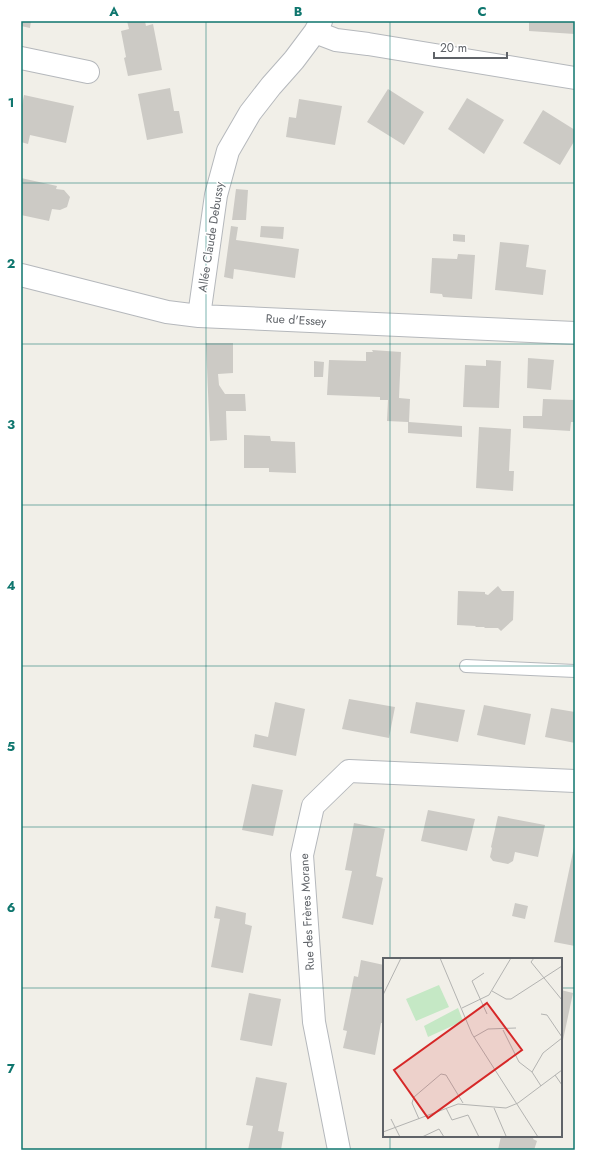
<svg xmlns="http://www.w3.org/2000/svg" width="596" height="1171" font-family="Jost,sans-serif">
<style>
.building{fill:#cccac5}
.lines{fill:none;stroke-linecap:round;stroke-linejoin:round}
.lane-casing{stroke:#b5b8bc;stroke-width:14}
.street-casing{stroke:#b5b8bc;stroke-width:24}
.lane{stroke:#fff;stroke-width:12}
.street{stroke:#fff;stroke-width:22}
.grid{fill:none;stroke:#0f766e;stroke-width:1;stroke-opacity:0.55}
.labels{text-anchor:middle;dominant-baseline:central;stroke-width:3;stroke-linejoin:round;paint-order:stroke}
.street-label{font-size:12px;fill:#5f6368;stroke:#fff}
.inset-road{fill:none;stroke:#b3b3b1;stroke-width:1}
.view{fill:#d62828;fill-opacity:0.15;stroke:#d62828;stroke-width:2}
.inset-edge{fill:none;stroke:#5f6368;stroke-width:2}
.neatline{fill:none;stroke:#0f766e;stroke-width:1.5}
.grid-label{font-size:13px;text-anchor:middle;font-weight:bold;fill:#0f766e}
</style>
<rect width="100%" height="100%" fill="#f1efe8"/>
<path class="building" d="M 21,21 L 31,21 L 30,28 L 21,26 Z
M 127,21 L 145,21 L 146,26 L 153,24 L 162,70 L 128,76 L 124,58 L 126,57 L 121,31 L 129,29 Z
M 529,21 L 575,21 L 575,34 L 529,31 Z
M 170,88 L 174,111 L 179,111 L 183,133 L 147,140 L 138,94 Z
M 388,89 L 424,112 L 404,145 L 367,122 Z
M 24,95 L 74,106 L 66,143 L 30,135 L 28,144 L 21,142 L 21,110 Z
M 467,98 L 504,120 L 484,154 L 448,129 Z
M 299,99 L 342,106 L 335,145 L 286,137 L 289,117 L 296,118 Z
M 543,110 L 575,130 L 575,140 L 560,165 L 523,143 Z
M 21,178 L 57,186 L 56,189 L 64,190 L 70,197 L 67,207 L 60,210 L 52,209 L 49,221 L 21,215 Z
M 236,189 L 248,190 L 246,220 L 232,220 Z
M 231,226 L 238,227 L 236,240 L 299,249 L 295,278 L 234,269 L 233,279 L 224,277 Z
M 261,226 L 284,227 L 283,239 L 260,237 Z
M 453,234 L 465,235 L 465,242 L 453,241 Z
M 500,242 L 529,245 L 526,267 L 546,270 L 543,295 L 495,290 Z
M 458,254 L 475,255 L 472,299 L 443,297 L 442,294 L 430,293 L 432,258 L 457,259 Z
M 206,343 L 233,343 L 233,373 L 218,374 L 219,385 L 225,394 L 245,394 L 246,411 L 226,411 L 227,440 L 210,441 Z
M 372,350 L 401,352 L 399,398 L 410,399 L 409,422 L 462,426 L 462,437 L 408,433 L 408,422 L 387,421 L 388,400 L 380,400 L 380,397 L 327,395 L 329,360 L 366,361 L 366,352 L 373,352 Z
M 528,358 L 554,360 L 551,390 L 527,388 Z
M 486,360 L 501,361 L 499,408 L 463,407 L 465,365 L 486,366 Z
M 314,361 L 324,362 L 323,377 L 314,377 Z
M 543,399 L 575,400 L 575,422 L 571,422 L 570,431 L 523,428 L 523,416 L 542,416 Z
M 479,427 L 511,429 L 509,471 L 514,471 L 513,491 L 476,488 Z
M 244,435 L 270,436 L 271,441 L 295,442 L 296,473 L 269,472 L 269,468 L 244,468 Z
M 498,586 L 502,591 L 514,591 L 513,620 L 501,631 L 498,628 L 485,628 L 484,627 L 475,627 L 476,626 L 457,625 L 458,591 L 485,592 L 485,594 L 488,595 Z
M 349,699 L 395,707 L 389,738 L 342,729 Z
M 275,702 L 305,709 L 296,756 L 253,747 L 255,734 L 268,737 Z
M 416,702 L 465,710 L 458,742 L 410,733 Z
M 484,705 L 531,714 L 525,745 L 477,735 Z
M 551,708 L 575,712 L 575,743 L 545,737 Z
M 252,784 L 283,790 L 273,836 L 242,830 Z
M 428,810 L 475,819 L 467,851 L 421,841 Z
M 498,816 L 545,825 L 538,857 L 515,852 L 513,861 L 508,864 L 493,861 L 490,857 L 492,848 L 491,847 Z
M 354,823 L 385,829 L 376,876 L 383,878 L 373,925 L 342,918 L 352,871 L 345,870 Z
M 574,847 L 575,847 L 575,946 L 554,942 Z
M 515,903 L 528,906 L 525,919 L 512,916 Z
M 216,906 L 246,913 L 245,924 L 252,926 L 243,973 L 211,967 L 220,919 L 214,918 Z
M 361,960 L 384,965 L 384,1023 L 381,1023 L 375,1055 L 343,1048 L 347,1031 L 343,1030 L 354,976 L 358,977 Z
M 561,990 L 573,993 L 563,1040 L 561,1040 Z
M 249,993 L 281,999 L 272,1046 L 240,1040 Z
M 256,1077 L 287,1083 L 278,1131 L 284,1132 L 281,1150 L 248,1150 L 253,1126 L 246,1125 Z
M 501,1136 L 534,1136 L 533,1139 L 537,1141 L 534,1150 L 498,1150 Z"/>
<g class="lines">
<g class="lane-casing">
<path id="lane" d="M 466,666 L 575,671"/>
</g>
<g class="street-casing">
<path id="street" d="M 315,32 L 336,40 L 368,44 L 575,78
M 21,58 L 88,72
M 21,275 L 167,312 L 199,316 L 575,333
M 199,316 L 216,195 L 228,151 L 250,113 L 271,86 L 294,60 L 315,32 L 321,21
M 339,1150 L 314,1022 L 302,855 L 313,806 L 349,771 L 575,781"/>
</g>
<use href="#lane" class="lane"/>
<use href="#street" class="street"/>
</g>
<path class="grid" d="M 206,21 L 206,1150M 390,21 L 390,959M 21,183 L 575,183M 21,344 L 575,344M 21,505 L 575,505M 21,666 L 575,666M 21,827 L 575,827M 21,988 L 384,988M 561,988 L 575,988M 390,1136 L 390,1150"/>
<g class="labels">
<g class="street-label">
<text transform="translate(211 237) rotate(-81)">Allée Claude Debussy</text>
<text transform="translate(296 320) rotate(3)">Rue d'Essey</text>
<text transform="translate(307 912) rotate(-93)">Rue des Frères Morane</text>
</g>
</g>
<g transform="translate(383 958)">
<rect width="179" height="179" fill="#f1efe8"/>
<path d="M 56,27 L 66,49 L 33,63 L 23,41 ZM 75,50 L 80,63 L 45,79 L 41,68 Z" fill="#c5e8c5"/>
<path class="inset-road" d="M 57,0 L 89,76 L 155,179M 151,0 L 148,4 L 179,42M 101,15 L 89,23 L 104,56M 109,33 L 123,41 L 128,41 L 179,8M 0,37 L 18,0M 79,50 L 106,37 L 128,0M 158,56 L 164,57 L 179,79M 120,72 L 136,104 L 149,114 L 158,128M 91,79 L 105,71 L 133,70M 149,114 L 160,95 L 179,80M 172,117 L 179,127M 63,150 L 69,162 L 85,157 L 96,179M 111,150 L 123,178M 8,161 L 17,179M 36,161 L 29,145 L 31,139 L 58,116 L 63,117 L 80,145M 0,174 L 75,146 L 123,150 L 135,145 L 179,112M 39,179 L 56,171 L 61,179"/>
<path class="view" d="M 104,45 L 139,92 L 45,160 L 11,112 Z"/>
<rect width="179" height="179" class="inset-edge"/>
</g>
<rect width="596" height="1171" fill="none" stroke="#ffffff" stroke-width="44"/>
<path d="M434 52v6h73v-6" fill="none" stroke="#5f6368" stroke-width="2"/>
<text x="440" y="52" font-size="12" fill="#5f6368" stroke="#ffffff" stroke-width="3" paint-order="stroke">20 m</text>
<rect x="22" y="22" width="552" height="1127" class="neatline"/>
<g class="grid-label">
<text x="114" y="16">A</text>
<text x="298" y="16">B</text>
<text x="482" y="16">C</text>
<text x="11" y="107">1</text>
<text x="11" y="268">2</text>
<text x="11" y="429">3</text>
<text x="11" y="590">4</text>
<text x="11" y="751">5</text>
<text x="11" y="912">6</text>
<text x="11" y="1073">7</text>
</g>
</svg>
